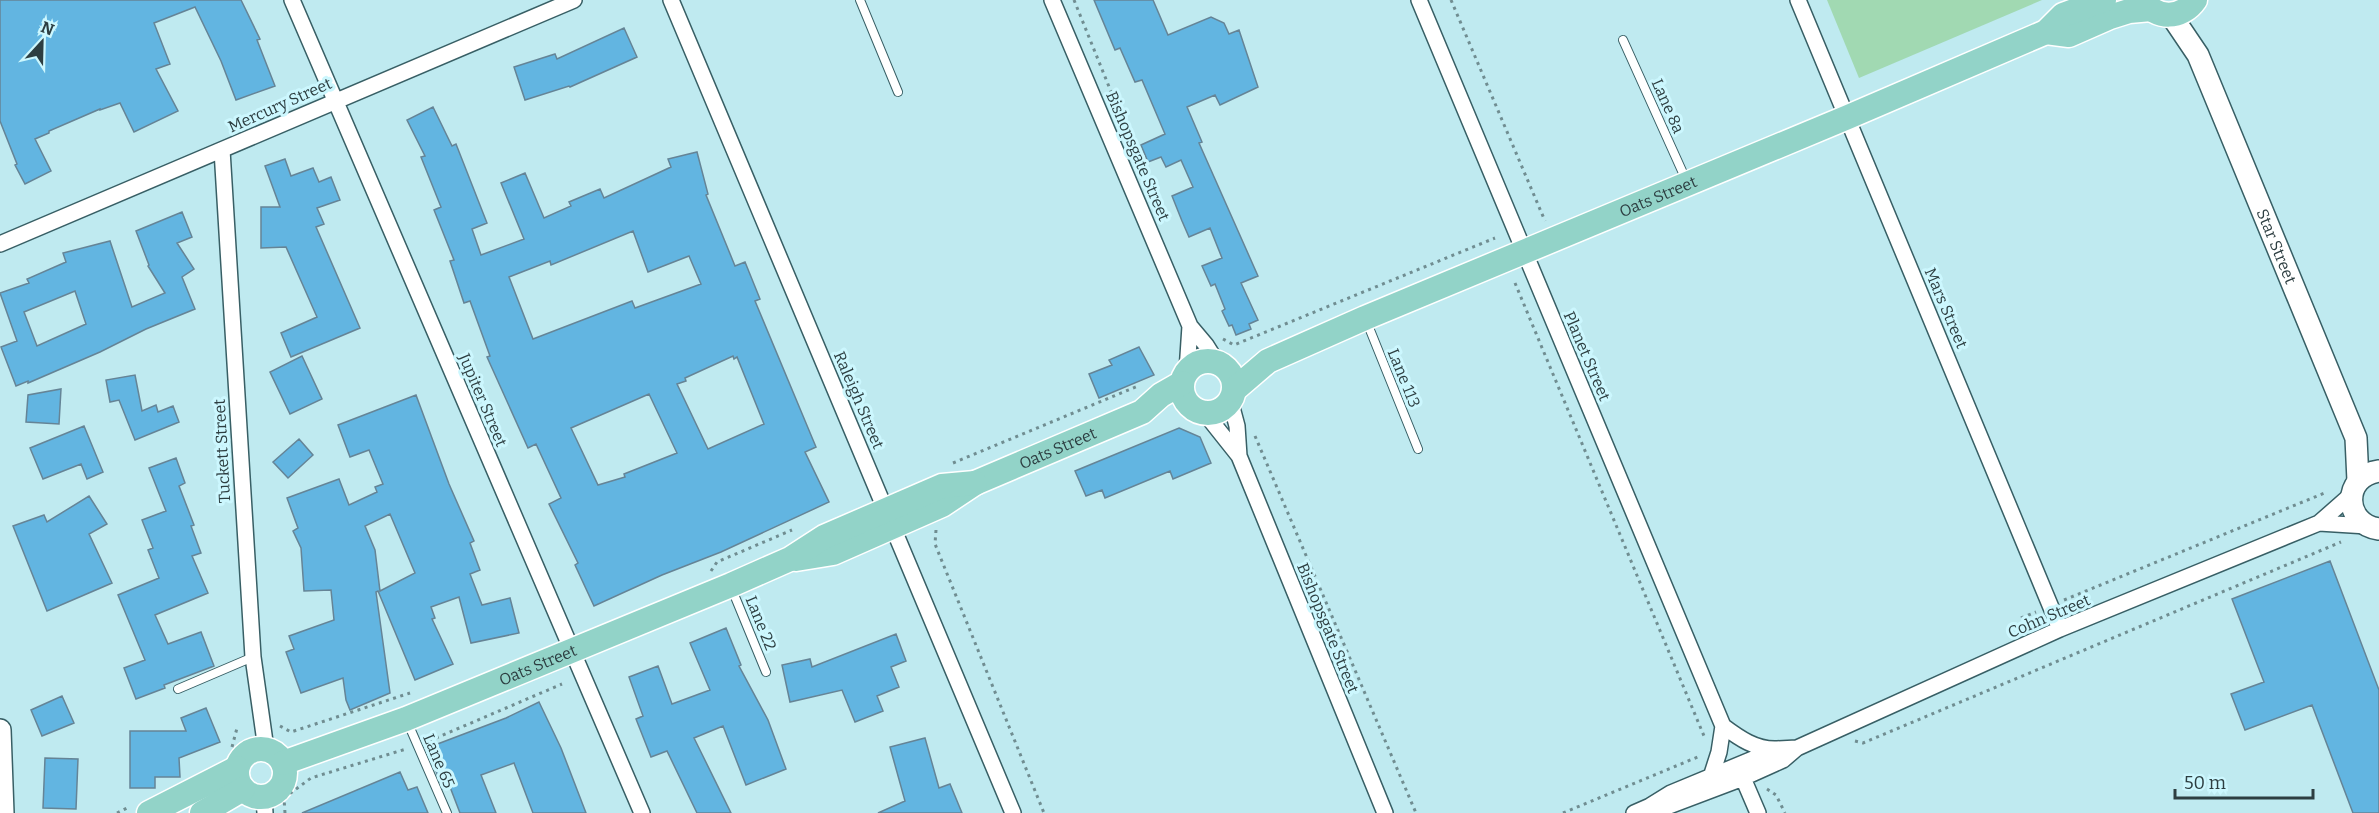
<svg xmlns="http://www.w3.org/2000/svg" width="2379" height="813" font-family="Bitter,serif">
<style>
.green{fill:#a1d9b2}
.building{fill:#62b5e1;stroke:#658496;stroke-width:1.5;fill-rule:evenodd}
.lines{fill:none;stroke-linecap:round;stroke-linejoin:round}
.lane-casing{stroke:#385f65;stroke-width:10}
.street-casing{stroke:#385f65;stroke-width:18}
.secondary-casing{stroke:#385f65;stroke-width:24}
.primary-casing{stroke:#fff;stroke-width:27}
.path{stroke:#708d91;stroke-width:3;stroke-dasharray:3 4.5;stroke-linecap:butt}
.lane{stroke:#fff;stroke-width:8}
.street{stroke:#fff;stroke-width:15}
.secondary{stroke:#fff;stroke-width:21}
.primary{stroke:#92d3c8;stroke-width:24}
.labels{text-anchor:middle;dominant-baseline:central;stroke-width:6;stroke-linejoin:round;paint-order:stroke}
.street-label{font-size:16px;fill:#2d3e41;stroke:#ccf7fe}
</style>
<rect width="100%" height="100%" fill="#bfeaf0"/>
<path class="green" d="M 1827,0 L 2042,0 L 1859,78 Z"/>
<path class="building" d="M 0,0 L 241,0 L 260,39 L 257,40 L 275,86 L 236,100 L 221,61 L 195,7 L 154,23 L 170,64 L 156,69 L 178,111 L 134,132 L 120,103 L 100,110 L 100,109 L 49,131 L 49,133 L 35,139 L 51,171 L 25,184 L 15,165 L 17,164 L 0,121 Z
M 1094,0 L 1153,0 L 1168,35 L 1211,17 L 1224,23 L 1229,34 L 1239,30 L 1258,87 L 1220,105 L 1215,95 L 1187,107 L 1202,142 L 1199,143 L 1258,276 L 1241,283 L 1258,320 L 1249,324 L 1251,329 L 1236,335 L 1232,325 L 1229,326 L 1222,311 L 1225,309 L 1215,284 L 1211,286 L 1202,266 L 1222,258 L 1210,228 L 1189,237 L 1182,221 L 1172,196 L 1193,187 L 1181,160 L 1166,167 L 1161,157 L 1148,162 L 1141,145 L 1165,134 L 1142,80 L 1135,82 L 1120,48 L 1115,50 Z
M 624,28 L 637,57 L 570,87 L 569,86 L 525,100 L 514,67 L 555,54 L 557,59 Z
M 433,107 L 452,146 L 456,144 L 487,223 L 472,229 L 481,255 L 524,239 L 501,183 L 525,173 L 544,218 L 571,206 L 569,202 L 600,189 L 604,198 L 671,167 L 668,159 L 697,152 L 708,194 L 706,195 L 735,266 L 745,262 L 760,299 L 755,301 L 816,447 L 805,452 L 829,502 L 721,552 L 662,575 L 594,606 L 575,565 L 578,563 L 549,504 L 561,498 L 536,444 L 528,448 L 487,357 L 490,356 L 470,301 L 464,303 L 450,261 L 454,260 L 434,210 L 441,207 L 421,157 L 425,156 L 407,120 ZM 633,231 L 648,272 L 689,256 L 701,284 L 635,308 L 632,301 L 533,339 L 509,277 L 550,261 L 551,265 ZM 733,356 L 734,359 L 737,357 L 764,424 L 708,449 L 677,384 L 686,381 L 685,378 ZM 649,394 L 677,453 L 624,474 L 625,477 L 598,485 L 571,428 Z
M 285,159 L 291,176 L 313,168 L 319,182 L 331,177 L 340,200 L 317,208 L 324,224 L 316,227 L 360,328 L 291,357 L 281,333 L 317,317 L 286,247 L 261,248 L 261,207 L 280,207 L 265,166 Z
M 182,212 L 192,237 L 177,243 L 194,269 L 182,277 L 195,309 L 146,329 L 100,352 L 28,383 L 28,381 L 16,386 L 1,347 L 17,341 L 0,293 L 29,283 L 27,279 L 66,262 L 63,253 L 110,241 L 132,307 L 165,293 L 148,266 L 149,265 L 136,231 ZM 75,291 L 86,324 L 37,346 L 24,312 Z
M 1139,347 L 1154,375 L 1099,398 L 1089,374 L 1112,365 L 1109,360 Z
M 302,356 L 322,399 L 290,414 L 270,372 Z
M 135,375 L 142,411 L 156,405 L 158,412 L 173,406 L 179,422 L 135,440 L 119,400 L 110,402 L 106,380 Z
M 61,389 L 59,424 L 26,422 L 28,395 Z
M 416,395 L 449,484 L 474,541 L 470,543 L 480,570 L 470,574 L 482,605 L 510,598 L 519,633 L 471,643 L 459,597 L 431,607 L 435,618 L 432,619 L 453,664 L 415,680 L 378,591 L 376,592 L 390,693 L 350,710 L 346,700 L 343,678 L 301,693 L 286,652 L 294,649 L 289,636 L 334,620 L 331,590 L 304,591 L 301,548 L 293,531 L 298,528 L 287,498 L 339,479 L 349,505 L 377,492 L 375,487 L 383,484 L 369,450 L 350,457 L 338,425 ZM 390,514 L 415,573 L 380,591 L 375,550 L 365,526 Z
M 84,426 L 103,472 L 87,479 L 81,464 L 43,479 L 30,448 Z
M 1179,428 L 1200,437 L 1211,463 L 1173,479 L 1170,471 L 1105,498 L 1102,490 L 1086,496 L 1075,471 Z
M 299,439 L 313,455 L 288,478 L 273,462 Z
M 176,458 L 185,483 L 179,486 L 194,525 L 191,526 L 201,553 L 192,556 L 208,593 L 155,615 L 168,644 L 201,632 L 214,666 L 164,685 L 165,688 L 136,699 L 124,668 L 145,660 L 118,595 L 159,578 L 148,550 L 153,548 L 142,520 L 166,511 L 149,468 Z
M 89,496 L 107,524 L 89,534 L 112,583 L 47,611 L 13,526 L 44,515 L 47,522 Z
M 2330,561 L 2379,690 L 2379,813 L 2353,813 L 2312,705 L 2245,730 L 2231,694 L 2264,682 L 2232,599 Z
M 726,628 L 741,665 L 739,666 L 768,720 L 786,769 L 746,785 L 723,726 L 694,738 L 731,813 L 697,813 L 667,751 L 651,757 L 636,719 L 643,716 L 629,677 L 658,666 L 672,704 L 710,690 L 690,643 Z
M 896,634 L 906,661 L 891,667 L 899,687 L 877,696 L 883,711 L 855,722 L 842,690 L 790,702 L 782,665 L 810,659 L 812,667 Z
M 62,696 L 74,723 L 42,736 L 31,710 Z
M 539,702 L 561,748 L 586,813 L 533,813 L 514,763 L 481,775 L 496,813 L 460,813 L 450,787 L 443,789 L 427,748 L 506,718 Z
M 206,708 L 220,742 L 179,758 L 180,777 L 155,777 L 155,788 L 130,788 L 130,731 L 186,731 L 181,718 Z
M 925,738 L 939,788 L 950,784 L 962,813 L 878,813 L 905,801 L 890,747 Z
M 45,758 L 78,759 L 76,809 L 43,808 Z
M 400,772 L 408,790 L 417,787 L 428,813 L 302,813 Z"/>
<g class="lines">
<g class="lane-casing">
<path id="lane" d="M 860,0 L 898,92
M 1623,40 L 1687,182
M 1366,320 L 1418,449
M 731,587 L 766,672
M 178,689 L 253,657
M 407,721 L 447,813"/>
</g>
<g class="street-casing">
<path id="street" d="M 292,0 L 642,813
M 671,0 L 1013,813
M 1052,0 L 1190,326 L 1206,345 L 1216,361
M 1419,0 L 1723,726 L 1719,752 L 1711,777
M 1798,0 L 2060,629
M 222,150 L 253,657 L 266,749
M 0,244 L 574,0
M 1187,371 L 1190,326
M 1230,400 L 1237,426 L 1239,456
M 1204,412 L 1239,456 L 1385,813
M 2319,523 L 2367,526
M 1723,726 C 1739,738 1756,750 1777,749
M 1743,778 L 1758,813
M 264,797 L 265,813
M 1650,806 L 1669,806 L 1743,778 L 1783,760 L 1797,748 L 2060,629 L 2319,523 L 2352,494
M 1634,813 L 1650,806 L 1671,793 L 1777,749 L 1797,748"/>
</g>
<g class="secondary-casing">
<g id="secondary">
<path id="s1" d="M 2171,15 L 2198,55 L 2356,438 L 2358,481"/>
<path d="M 2379,471 C 2342,476 2343,524 2379,529"/>
<path d="M 0,730 L 3,813"/>
</g>
</g>
<g class="primary-casing">
<g id="primary">
<path d="M 2143,0 C 2156,20 2182,19 2195,0"/>
<path d="M 2046,32 L 2069,35 L 2110,17 L 2129,11 L 2151,9"/>
<circle cx="1208" cy="387" r="26"/>
<path id="s2" d="M 1234,390 L 1268,361 L 1365,318 L 1848,117 L 2046,32 L 2063,15 L 2104,0"/>
<path id="s3" d="M 796,559 L 833,553 L 942,505 L 975,483 L 1142,412 L 1161,395 L 1182,383"/>
<circle cx="261" cy="773" r="24"/>
<path id="s4" d="M 283,763 L 406,719 L 731,585 L 790,559 L 824,537 L 942,486 L 975,483"/>
<path d="M 149,813 L 237,768"/>
<path d="M 202,813 L 243,789"/>
</g>
</g>
<path class="path" d="M 1074,0 L 1116,104
M 1451,0 L 1545,221
M 1515,283 L 1704,736
M 1223,339 L 1234,345 L 1495,238
M 1255,436 L 1416,813
M 953,463 L 1138,386
M 936,530 L 935,544 L 1044,813
M 711,571 L 717,562 L 792,530
M 2064,600 L 2327,492
M 2021,618 L 2036,612
M 280,726 L 291,732 L 410,693
M 429,741 L 562,684
M 1855,741 L 1863,743 L 2341,542
M 232,747 L 237,728
M 1767,789 L 1776,795 L 1785,813
M 117,813 L 129,807
M 285,813 L 284,798 L 311,778 L 406,749
M 1563,813 L 1700,756"/>
<use href="#lane" class="lane"/>
<use href="#street" class="street"/>
<use href="#secondary" class="secondary"/>
<use href="#primary" class="primary"/>
</g>
<g class="labels">
<g class="street-label">
<text transform="translate(280 105) rotate(-24)">Mercury Street</text>
<text transform="translate(1668 106) rotate(66)">Lane 8a</text>
<text transform="translate(1138 156) rotate(67)">Bishopsgate Street</text>
<text stroke="none"><textPath href="#s2" startOffset="468">Oats Street</textPath></text>
<text stroke="none"><textPath href="#s1" startOffset="255">Star Street</textPath></text>
<text transform="translate(1946 308) rotate(67)">Mars Street</text>
<text transform="translate(1587 356) rotate(67)">Planet Street</text>
<text transform="translate(1404 378) rotate(68)">Lane 113</text>
<text transform="translate(483 400) rotate(67)">Jupiter Street</text>
<text transform="translate(859 400) rotate(67)">Raleigh Street</text>
<text stroke="none"><textPath href="#s3" startOffset="286">Oats Street</textPath></text>
<text transform="translate(222 451) rotate(-93)">Tuckett Street</text>
<text transform="translate(2049 616) rotate(-23)">Cohn Street</text>
<text transform="translate(761 623) rotate(68)">Lane 22</text>
<text transform="translate(1328 628) rotate(68)">Bishopsgate Street</text>
<text stroke="none"><textPath href="#s4" startOffset="273">Oats Street</textPath></text>
<text transform="translate(439 761) rotate(67)">Lane 65</text>
</g>
</g>
<g transform="translate(42 42) rotate(22)" stroke="#ccf7fe" stroke-width="4.5" paint-order="stroke">
<path d="M0-4.5L10 22L0 15L-10 22Z" fill="#2d3e41"/>
<text y="-9" font-size="16" font-weight="bold" text-anchor="middle" fill="#2d3e41">N</text>
</g>
<path d="M2175 789v9h138v-9" fill="none" stroke="#2d3e41" stroke-width="3"/>
<text x="2184" y="789" font-size="18" fill="#2d3e41" stroke="#ccf7fe" stroke-width="4.5" paint-order="stroke">50 m</text>
</svg>
